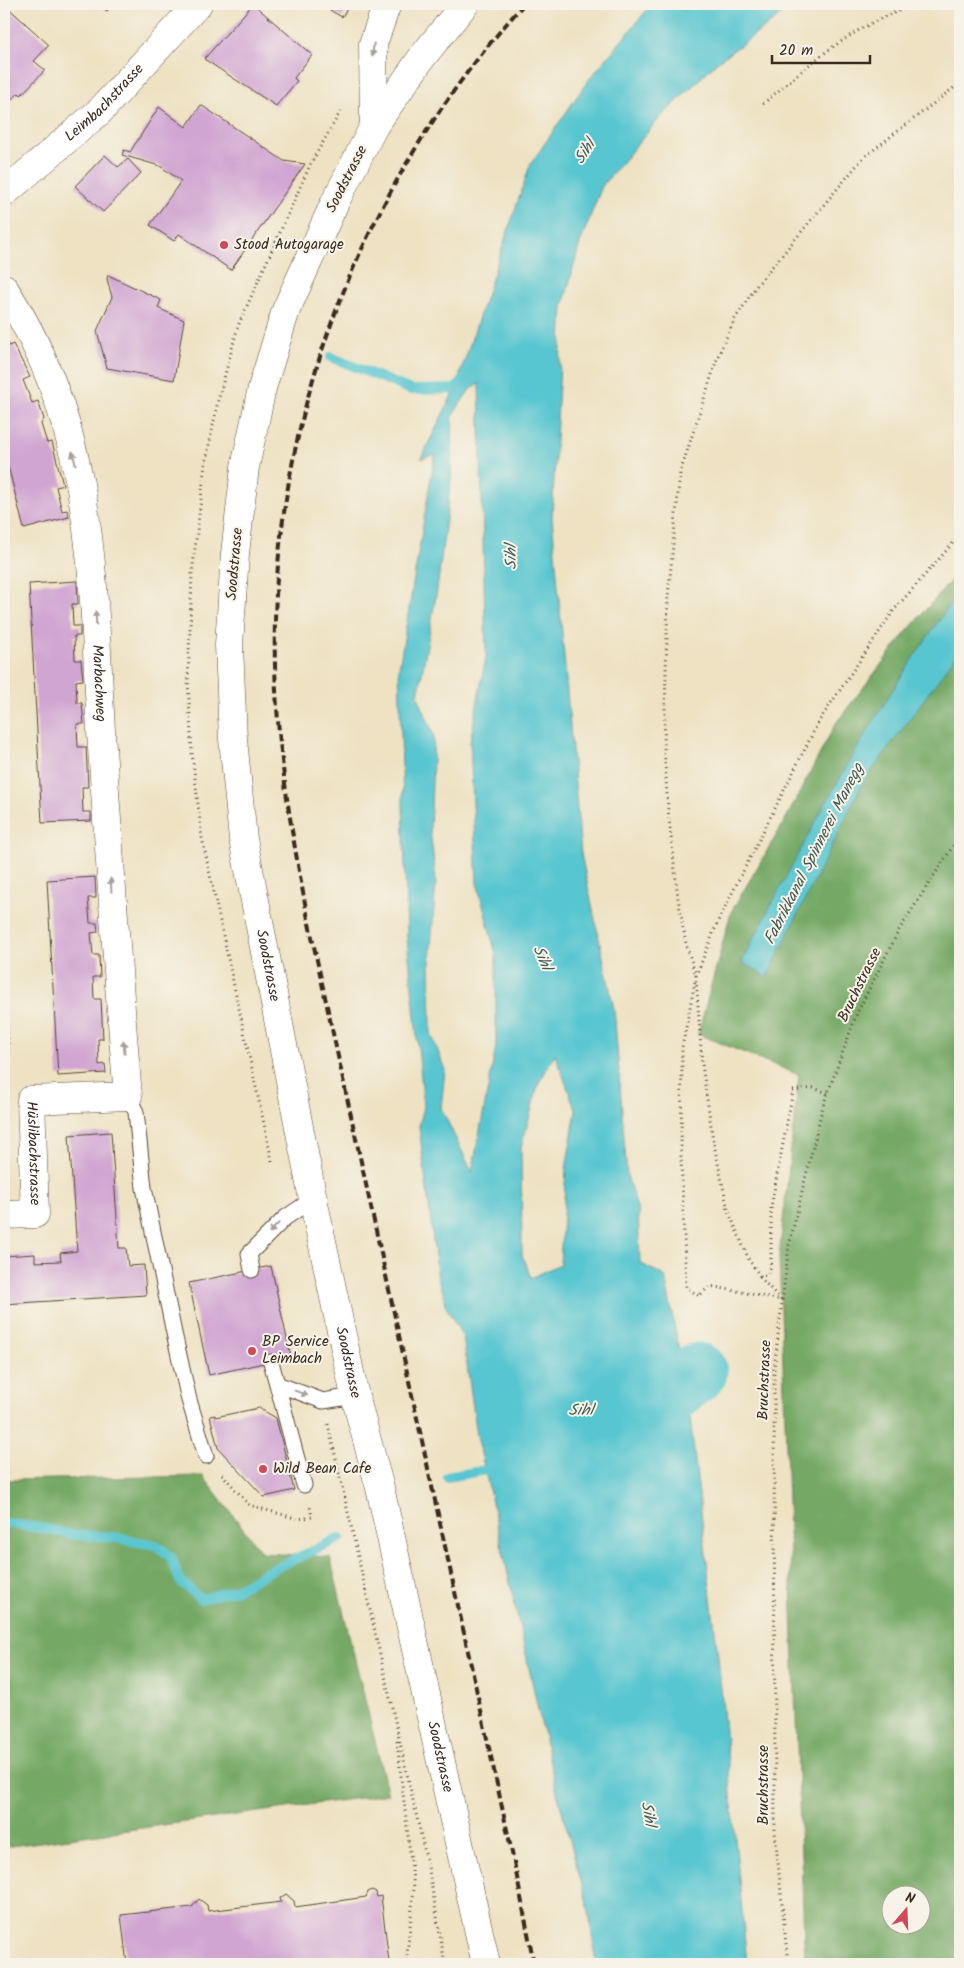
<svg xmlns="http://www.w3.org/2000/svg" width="964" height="1968" font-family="Kalam,sans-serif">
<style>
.forest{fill:#74a865;stroke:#586942;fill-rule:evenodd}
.water{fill:#59c6d0;stroke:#4a7877;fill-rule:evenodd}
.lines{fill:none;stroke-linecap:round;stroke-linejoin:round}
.stream{stroke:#59c6d0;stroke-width:10}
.river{stroke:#59c6d0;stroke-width:59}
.building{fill:#d0a5d2}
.service-casing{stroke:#564637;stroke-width:17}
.minor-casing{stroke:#564637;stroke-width:29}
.tertiary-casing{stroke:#564637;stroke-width:29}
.primary-casing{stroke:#564637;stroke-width:29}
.path{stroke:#564637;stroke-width:3;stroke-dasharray:1 4;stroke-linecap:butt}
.service{stroke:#fff;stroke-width:15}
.minor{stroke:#fff;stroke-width:28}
.tertiary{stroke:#fff;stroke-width:28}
.primary{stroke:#fff;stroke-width:28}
.rail{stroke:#3b2a1e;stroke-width:4;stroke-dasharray:8 4;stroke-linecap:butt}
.oneway{fill:#a79f9a}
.poi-dot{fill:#d1495b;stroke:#f7f3e8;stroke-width:2}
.labels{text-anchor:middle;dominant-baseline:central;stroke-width:4;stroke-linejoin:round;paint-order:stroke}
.street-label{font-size:15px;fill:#3b2a1e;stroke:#f7f3e8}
.poi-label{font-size:15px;fill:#3b2a1e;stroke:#f7f3e8;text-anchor:start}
.water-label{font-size:16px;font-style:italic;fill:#445953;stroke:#f7f3e8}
</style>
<rect width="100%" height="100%" fill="#f7f3e8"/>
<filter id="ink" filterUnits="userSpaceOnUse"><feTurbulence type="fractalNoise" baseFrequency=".02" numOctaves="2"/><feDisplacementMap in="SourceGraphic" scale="10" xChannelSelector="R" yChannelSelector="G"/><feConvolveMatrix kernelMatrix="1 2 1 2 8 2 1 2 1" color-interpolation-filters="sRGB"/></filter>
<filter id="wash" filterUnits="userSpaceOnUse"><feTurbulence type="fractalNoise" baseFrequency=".0096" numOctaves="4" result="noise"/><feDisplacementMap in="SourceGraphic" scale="20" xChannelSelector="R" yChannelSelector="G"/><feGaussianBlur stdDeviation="1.12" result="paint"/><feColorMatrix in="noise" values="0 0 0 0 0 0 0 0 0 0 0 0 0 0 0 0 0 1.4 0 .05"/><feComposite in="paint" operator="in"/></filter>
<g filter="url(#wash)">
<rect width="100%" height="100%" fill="#eee2c3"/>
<path class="forest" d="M 960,570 L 960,1964 L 805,1964 L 779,1257 L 799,1075 L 698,1034 L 731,912 L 783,824 L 836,723 L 904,635 ZM 892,1896 L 922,1896 L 922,1926 L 892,1926 Z
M 203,1476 L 262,1553 L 330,1557 L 388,1794 L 4,1847 L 4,1480 Z"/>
<path class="water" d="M 652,4 L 794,4 L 767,26 L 717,62 L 658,120 L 602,186 L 580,243 L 563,306 L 552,517 L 581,854 L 614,1009 L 627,1176 L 638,1211 L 640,1263 L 665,1276 L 687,1392 L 718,1657 L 747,1964 L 597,1964 L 588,1907 L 555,1785 L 477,1435 L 463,1337 L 445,1305 L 443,1292 L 438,1280 L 419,1126 L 424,1107 L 407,938 L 399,668 L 435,454 L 421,459 L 455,389 L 530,165 L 587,82 ZM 479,383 L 486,657 L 470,742 L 477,883 L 496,954 L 496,1047 L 472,1172 L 441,1108 L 445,1070 L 431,1033 L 430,960 L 436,881 L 430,830 L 434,736 L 418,696 L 437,590 L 451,480 L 453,415 L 468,392 ZM 555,1054 L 576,1111 L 566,1169 L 560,1264 L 531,1278 L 522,1255 L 521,1148 L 538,1085 Z
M 960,591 L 960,650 L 862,784 L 767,977 L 742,962 C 807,834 875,707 960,591 Z"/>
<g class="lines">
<path class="stream" d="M 331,357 L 411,390 L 455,389 L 465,380
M 447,1477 L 498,1468
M 4,1523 L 47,1529 L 73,1535 L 111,1537 L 156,1545 L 171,1557 L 180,1581 L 201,1599 L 238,1589 L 269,1571 L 340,1538"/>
<path class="river" d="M 621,1433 L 698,1372"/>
</g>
<g id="blocks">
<path class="building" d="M 4,4 L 49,45 L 34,61 L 45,70 L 21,95 L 19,93 L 4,105 Z
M 99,4 L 114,4 L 107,11 Z
M 253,4 L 312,55 L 294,78 L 297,81 L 276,106 L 204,59 Z
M 319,4 L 350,4 L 342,17 Z
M 201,105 L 284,161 L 305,164 L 231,270 L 179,234 L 174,241 L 150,225 L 181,181 L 160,166 L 122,155 L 124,150 L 130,152 L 159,107 L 186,127 Z
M 105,155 L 118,167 L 128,159 L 141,173 L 103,212 L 75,186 Z
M 108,275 L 161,300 L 158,308 L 184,320 L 174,380 L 107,368 L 97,331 L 112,297 L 107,279 Z
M 4,332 L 9,346 L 13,344 L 30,377 L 23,380 L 32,403 L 38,401 L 44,419 L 41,424 L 47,443 L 52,442 L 63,485 L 56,487 L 62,511 L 67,510 L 69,517 L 24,529 L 4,450 Z
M 77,581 L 78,604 L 72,604 L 73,626 L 80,626 L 80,636 L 74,636 L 75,660 L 81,660 L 83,680 L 76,681 L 77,703 L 82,703 L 84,724 L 77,724 L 78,747 L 86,747 L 88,787 L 82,787 L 83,812 L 91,812 L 91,821 L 42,823 L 29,584 Z
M 95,877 L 96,898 L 88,898 L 90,923 L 97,923 L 98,932 L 91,933 L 93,955 L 99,955 L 100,977 L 93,977 L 94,999 L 101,999 L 103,1039 L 98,1039 L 99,1065 L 105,1064 L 106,1073 L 58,1076 L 47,880 Z
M 111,1132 L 119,1248 L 126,1248 L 128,1266 L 144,1265 L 146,1295 L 4,1304 L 4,1256 L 35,1254 L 35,1262 L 61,1261 L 60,1253 L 77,1251 L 69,1135 Z
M 271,1266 L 291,1357 L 209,1375 L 189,1283 Z
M 259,1408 L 276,1418 L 294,1490 L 264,1497 L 218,1448 L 210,1416 L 215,1415 L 215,1417 Z
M 372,1890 L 376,1892 L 377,1897 L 381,1896 L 389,1962 L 372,1964 L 127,1964 L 121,1915 L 192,1907 L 199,1899 L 207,1905 L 208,1911 L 281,1902 L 280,1898 L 286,1894 L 294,1901 L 295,1907 L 366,1897 L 368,1892 Z"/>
</g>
</g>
<g filter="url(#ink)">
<use href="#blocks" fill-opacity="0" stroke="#564637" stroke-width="1"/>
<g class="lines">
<g class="service-casing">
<path id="service" d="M 128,1096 L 136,1112 L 144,1188 L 174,1333 L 189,1400 L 206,1456
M 252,1270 L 249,1254 L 285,1218 L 313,1199
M 271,1362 L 277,1384 L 323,1401 L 355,1396
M 277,1384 L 304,1485"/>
</g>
<g class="minor-casing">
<g id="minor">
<path d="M 374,126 L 373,44 L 387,4"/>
<path id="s1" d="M 4,288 C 98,433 92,583 102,748 C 110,864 118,980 128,1096 L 31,1100 L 35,1214 L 4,1215"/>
</g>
</g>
<g class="tertiary-casing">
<g id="tertiary">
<path id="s2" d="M 4,193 L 100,111 L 198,4"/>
</g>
</g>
<g class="primary-casing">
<g id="primary">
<path id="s3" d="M 465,4 L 423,56 L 374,126 L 335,202 L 286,310 L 262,388 L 245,467 L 235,554 L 229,645 L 233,739 L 243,839 L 313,1199 L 355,1396 L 380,1488 L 486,1964"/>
</g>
</g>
<path class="path" d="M 763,104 C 812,61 855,24 918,4
M 4,973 L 10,1077
M 696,976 L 718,921 L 819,721 L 894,610 L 960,535
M 695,982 L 682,1048 L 681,1157 L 686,1287 L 699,1296 L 710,1286 L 782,1300
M 828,1093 L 813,1088 L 793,1091 L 771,1207 L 771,1266 L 767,1275 L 760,1276 L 749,1260 L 728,1210 L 713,1140 L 702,1064 L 696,976 L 686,944 L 678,898 L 668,810 L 664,747 L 668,597 L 680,473 L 718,356 L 735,319 L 757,285 L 863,158 L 960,83
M 272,1161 L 202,838 L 192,753 L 188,681 L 192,574 L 205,465 L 218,401 L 238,326 L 311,163 L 342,109
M 760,1277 L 781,1300
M 328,1424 L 429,1871 L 445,1964
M 222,1474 L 249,1505 L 298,1519 L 312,1517 L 310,1507
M 397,1741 L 414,1888 L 406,1964
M 788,1964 L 775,1832 L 774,1369 L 789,1245 L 823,1106 L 857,1013 L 899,930 L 960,835"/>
<use href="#service" class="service"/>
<use href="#minor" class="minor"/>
<use href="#tertiary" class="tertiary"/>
<use href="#primary" class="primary"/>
<path class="rail" d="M 524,4 C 361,183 269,422 275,665 C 277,751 292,835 308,919 L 514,1862 L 534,1964"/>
</g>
<defs><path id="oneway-solid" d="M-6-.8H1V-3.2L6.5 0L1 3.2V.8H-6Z" transform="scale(1.25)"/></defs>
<g class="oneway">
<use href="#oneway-solid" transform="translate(373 50) rotate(96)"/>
<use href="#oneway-solid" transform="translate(74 458) rotate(-104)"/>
<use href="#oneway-solid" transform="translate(96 618) rotate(-92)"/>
<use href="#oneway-solid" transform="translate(111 885) rotate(-94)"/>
<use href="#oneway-solid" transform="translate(124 1047) rotate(-95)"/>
<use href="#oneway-solid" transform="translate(274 1228) rotate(134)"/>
<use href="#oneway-solid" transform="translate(301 1393) rotate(20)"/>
</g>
</g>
<g class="poi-dot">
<circle cx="224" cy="245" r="5"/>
<circle cx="252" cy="1351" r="5"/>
<circle cx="263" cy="1469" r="5"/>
</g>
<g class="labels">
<g class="street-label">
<text stroke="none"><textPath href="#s2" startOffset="135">Leimbachstrasse</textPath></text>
<text transform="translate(347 179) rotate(-63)">Soodstrasse</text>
<text transform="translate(235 564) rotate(-85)">Soodstrasse</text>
<text stroke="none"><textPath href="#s1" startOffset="412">Marbachweg</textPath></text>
<text stroke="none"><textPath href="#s3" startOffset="1021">Soodstrasse</textPath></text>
<text transform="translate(860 985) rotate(-64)">Bruchstrasse</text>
<text stroke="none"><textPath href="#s1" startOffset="976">Hüslibachstrasse</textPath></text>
<text stroke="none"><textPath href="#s3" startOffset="1426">Soodstrasse</textPath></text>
<text transform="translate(765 1380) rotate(-88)">Bruchstrasse</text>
<text stroke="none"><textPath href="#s3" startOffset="1831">Soodstrasse</textPath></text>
<text transform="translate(764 1785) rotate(-90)">Bruchstrasse</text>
</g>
<g class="poi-label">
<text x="234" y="245">Stood Autogarage</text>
<text x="262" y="1342">BP Service<tspan x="262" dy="17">Leimbach</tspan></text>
<text x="273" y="1469">Wild Bean Cafe</text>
</g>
<g class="water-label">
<text transform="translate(585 152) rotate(-57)">Sihl</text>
<text transform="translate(511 557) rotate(-90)">Sihl</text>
<text transform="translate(814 854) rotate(-63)">Fabrikkanal Spinnerei Manegg</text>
<text transform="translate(542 958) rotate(67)">Sihl</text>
<text x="581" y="1410">Sihl</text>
<text transform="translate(648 1814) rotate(80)">Sihl</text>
</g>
</g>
<rect width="964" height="1968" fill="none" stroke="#f7f3e8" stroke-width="20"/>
<g transform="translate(906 1910) rotate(19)"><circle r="24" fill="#f7f3e8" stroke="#aca397"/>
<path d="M0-4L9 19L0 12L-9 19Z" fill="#d1495b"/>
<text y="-8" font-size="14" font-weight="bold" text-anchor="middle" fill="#3b2a1e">N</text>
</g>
<path d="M772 55v8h98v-8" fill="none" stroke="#3b2a1e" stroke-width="2.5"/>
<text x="779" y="55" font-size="15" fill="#3b2a1e" stroke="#f7f3e8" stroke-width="4" paint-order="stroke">20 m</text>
</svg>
